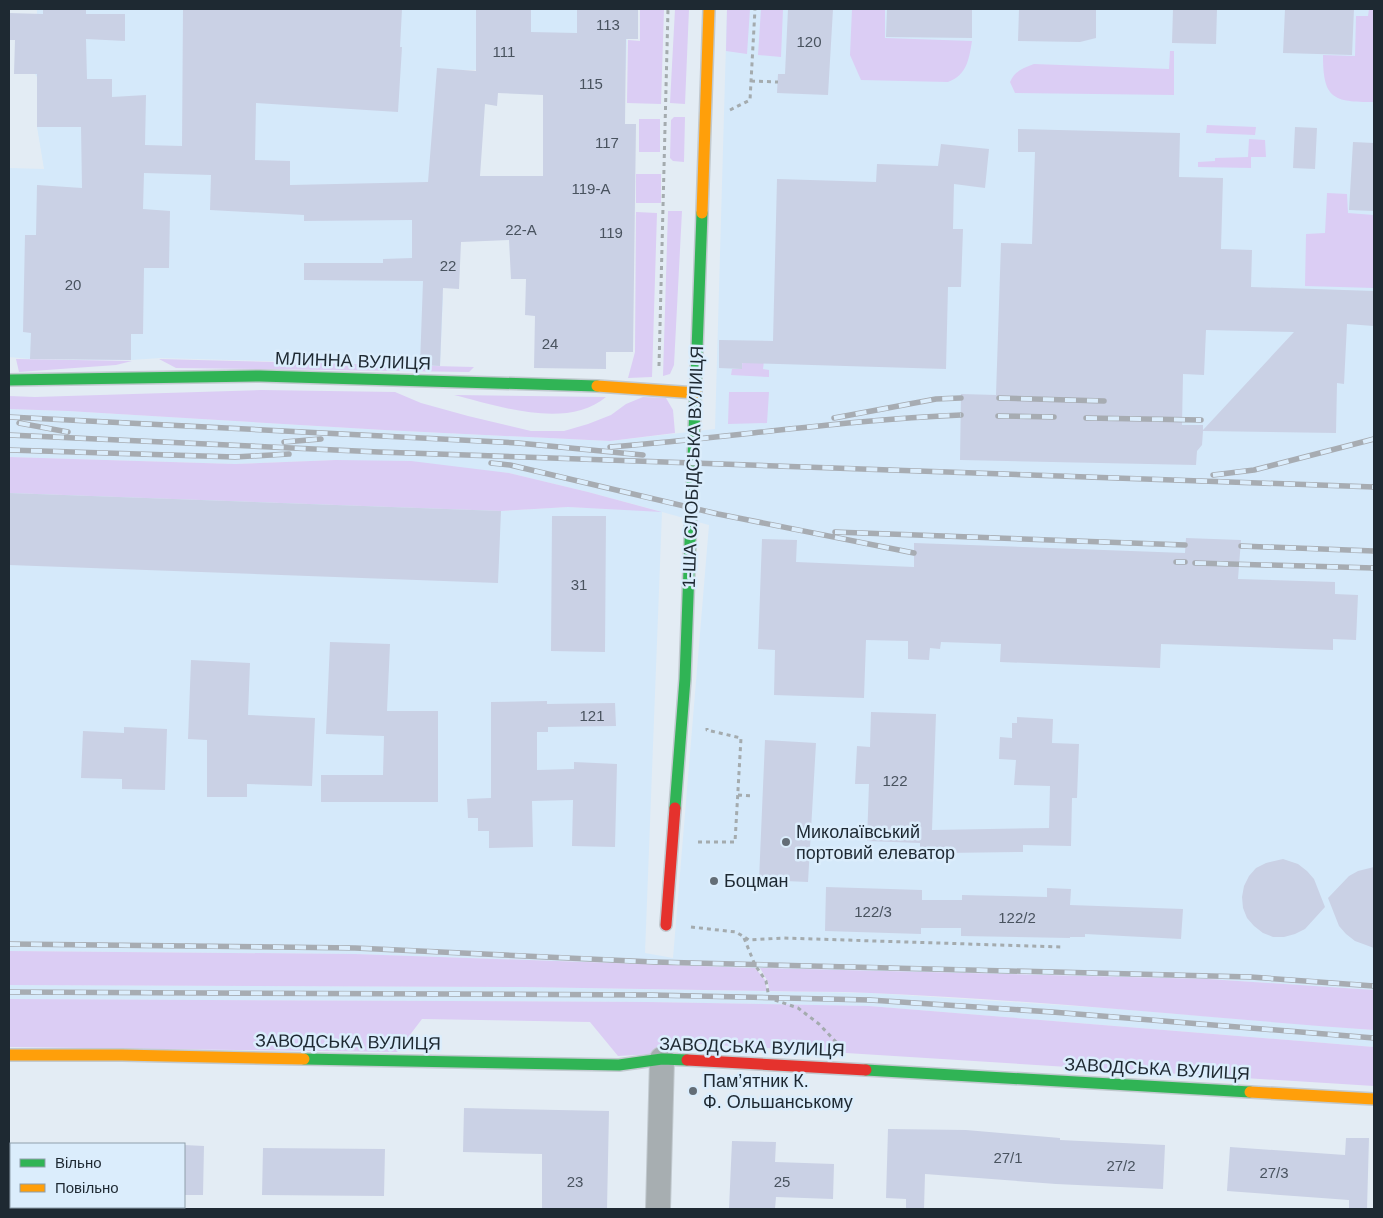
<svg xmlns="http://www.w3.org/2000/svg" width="1383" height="1218" font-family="Helvetica,sans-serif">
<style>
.built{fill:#d5e9fa;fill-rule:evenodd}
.green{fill:#dbcdf4}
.building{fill:#cad1e5;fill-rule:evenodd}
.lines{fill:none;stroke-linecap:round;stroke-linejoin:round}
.street-casing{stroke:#c1c9cf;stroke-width:26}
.fast-casing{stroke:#c1c9cf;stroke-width:14}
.slow-casing{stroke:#c1c9cf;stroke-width:14}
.jam-casing{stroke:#c1c9cf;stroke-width:14}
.path{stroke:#a4abae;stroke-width:3;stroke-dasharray:4 4;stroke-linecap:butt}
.street{stroke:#a7aeb1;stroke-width:24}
.fast{stroke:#30b455;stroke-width:11}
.slow{stroke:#ff9f0a;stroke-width:11}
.jam{stroke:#e5322d;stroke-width:11}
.rail-casing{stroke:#a7acb2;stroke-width:5.5}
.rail{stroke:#dbedfc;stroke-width:4;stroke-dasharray:11;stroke-linecap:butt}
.poi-dot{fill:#636d76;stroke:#dbedfc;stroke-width:2}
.labels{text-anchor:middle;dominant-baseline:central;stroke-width:5;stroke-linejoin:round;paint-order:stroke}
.number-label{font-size:15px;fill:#49535f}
.street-label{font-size:18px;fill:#1e2932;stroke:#dbedfc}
.poi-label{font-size:18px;fill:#1e2932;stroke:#dbedfc;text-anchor:start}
</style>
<rect width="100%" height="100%" fill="#e3ecf4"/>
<path class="built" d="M 37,9 L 638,9 L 638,39 L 627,39 L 626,70 L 558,69 L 461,70 L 453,173 L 436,172 L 428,182 L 434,295 L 443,296 L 440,366 L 160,358 L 131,360 L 30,359 L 9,357 L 9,168 L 44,169 L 37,127 L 37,77 L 35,74 Z
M 727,9 L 1374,9 L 1374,990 L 1208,979 L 755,968 L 355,954 L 9,951 L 9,493 L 501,511 L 568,507 L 659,511 L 588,492 L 509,473 L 336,460 L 235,464 L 9,457 L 9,409 L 68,411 L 384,430 L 610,441 L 715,429 ZM 662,512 L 709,525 L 673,958 L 645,953 Z
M 9,985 L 522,987 L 871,993 L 1105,1008 L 1374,1030 L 1374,1047 L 869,1006 L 648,1002 L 9,999 Z"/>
<path class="green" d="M 640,9 L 664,9 L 661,104 L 627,103 L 628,40 L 640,41 Z
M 675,9 L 689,9 L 685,104 L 670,103 Z
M 727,9 L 750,9 L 747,54 L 726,51 Z
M 761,9 L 783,9 L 781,57 L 758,55 Z
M 852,9 L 885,9 L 885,38 L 972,41 C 969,59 967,75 948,82 L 861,80 L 850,55 Z
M 1369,9 L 1374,9 L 1374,102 C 1333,102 1323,99 1323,55 L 1355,56 L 1356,16 L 1368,16 Z
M 1170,51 L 1174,51 L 1174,95 L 1015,93 L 1010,82 C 1015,71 1023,68 1034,64 L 1169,69 Z
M 674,117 L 685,117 L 684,162 L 673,161 L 670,158 L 671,120 Z
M 639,119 L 660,119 L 660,152 L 639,152 Z
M 1207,125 L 1256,127 L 1255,135 L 1206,133 Z
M 1249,139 L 1265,140 L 1266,157 L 1251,157 L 1251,168 L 1198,167 L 1198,162 L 1215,161 L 1215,158 L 1248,157 Z
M 636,174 L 661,174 L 661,203 L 636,203 Z
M 1327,193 L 1347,194 L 1348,213 L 1374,215 L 1374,288 L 1305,286 L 1306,234 L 1325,233 Z
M 668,211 L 682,211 L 674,365 L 670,374 L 663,376 Z
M 636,212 L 657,213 L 652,377 L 628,378 L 635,352 Z
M 743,342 L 766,345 L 763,369 L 769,370 L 769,377 L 731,375 L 732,369 L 742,369 Z
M 16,359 L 132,361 L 116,365 L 19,372 Z
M 159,359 L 474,367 L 469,372 L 176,368 Z
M 261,390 L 395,392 L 421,403 L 468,416 L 531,431 L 564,431 L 588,424 L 611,415 L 626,404 L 643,397 L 666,398 L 673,410 L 675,433 L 610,441 L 384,430 L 68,411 L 9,409 L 9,396 L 35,397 Z
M 729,392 L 769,392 L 767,423 L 728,424 Z
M 454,395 L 606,397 C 567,430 498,406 454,395 Z
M 9,457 L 235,464 L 336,460 L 411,461 L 509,473 L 588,492 L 662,512 L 568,507 L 501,511 L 9,493 Z
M 9,951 L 355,954 L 755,968 L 765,980 L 767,991 L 522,987 L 9,985 Z
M 760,968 L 1208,979 L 1374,990 L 1374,1030 C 1207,1018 1039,1000 871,993 C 837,991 803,992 769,991 L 768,982 Z
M 9,999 L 648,1002 L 869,1006 L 1374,1047 L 1374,1086 L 669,1042 L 655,1054 L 618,1056 L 590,1022 L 422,1019 L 397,1052 L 9,1047 Z"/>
<path class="building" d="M 43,9 L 86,9 L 86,14 L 125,14 L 125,41 L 86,39 L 87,79 L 112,79 L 112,97 L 146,95 L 145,145 L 182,146 L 183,9 L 402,9 L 400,47 L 402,47 L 398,112 L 256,103 L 255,160 L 290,161 L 290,185 L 428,182 L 437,68 L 476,71 L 476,9 L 531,9 L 531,32 L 577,33 L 577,9 L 638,9 L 638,39 L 626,39 L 625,124 L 636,124 L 633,352 L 606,352 L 606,369 L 534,368 L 535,316 L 525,315 L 526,279 L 511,279 L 509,240 L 461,242 L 459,289 L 443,288 L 440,366 L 420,365 L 423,281 L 304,280 L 304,263 L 383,263 L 383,259 L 412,258 L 412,220 L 304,221 L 304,215 L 210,210 L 211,175 L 144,173 L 143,209 L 170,211 L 169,268 L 144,268 L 143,334 L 131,334 L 131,360 L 30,359 L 31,333 L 23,332 L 25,235 L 36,235 L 37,185 L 82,188 L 81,127 L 37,127 L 37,74 L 14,74 L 15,40 L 9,40 L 9,13 L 43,14 ZM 498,93 L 543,95 L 543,176 L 480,176 L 485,104 L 497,106 Z
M 788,9 L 833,9 L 828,95 L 777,93 L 778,74 L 785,74 Z
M 887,9 L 972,9 L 972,38 L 886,37 Z
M 1019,9 L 1096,9 L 1096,38 L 1080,42 L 1018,41 Z
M 1173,9 L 1217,9 L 1216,44 L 1172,43 Z
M 1285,9 L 1354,9 L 1352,55 L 1283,53 Z
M 1295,127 L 1317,128 L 1315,169 L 1293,168 Z
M 1018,129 L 1180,133 L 1179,177 L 1223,178 L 1221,249 L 1252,250 L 1251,287 L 1374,291 L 1374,326 L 1347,324 L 1344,384 L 1337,383 L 1336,433 L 1203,431 L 1202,445 L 1197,451 L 1196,465 L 960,460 L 961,394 L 996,395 L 1001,243 L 1032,244 L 1035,152 L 1018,152 ZM 1206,330 L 1294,332 L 1203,430 L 1203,425 L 1182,425 L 1183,374 L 1204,375 Z
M 1353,142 L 1374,143 L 1374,211 L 1349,210 Z
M 941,144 L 989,149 L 985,188 L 954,184 L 953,229 L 963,229 L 961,287 L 948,287 L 946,369 L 742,363 L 742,369 L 719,368 L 719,340 L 773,341 L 777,179 L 876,182 L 877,164 L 938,166 Z
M 9,493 L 501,511 L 498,583 L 9,565 Z
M 552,516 L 606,516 L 605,652 L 551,651 Z
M 1186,538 L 1241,540 L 1238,579 L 1335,582 L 1335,594 L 1358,595 L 1356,640 L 1333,639 L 1333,650 L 1161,644 L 1160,668 L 1000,662 L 1001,644 L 941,642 L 940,649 L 930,648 L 929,660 L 908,659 L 908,641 L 866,640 L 864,698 L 774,695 L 775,650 L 758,649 L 762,539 L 797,540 L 796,562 L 914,567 L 914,543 L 1185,553 Z
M 330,642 L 390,644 L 387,711 L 438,711 L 438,802 L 321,802 L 321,775 L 383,775 L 384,736 L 326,734 Z
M 191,660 L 250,663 L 248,715 L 315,718 L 312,786 L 247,784 L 247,797 L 207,797 L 207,740 L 188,739 Z
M 547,701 L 547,704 L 615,703 L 616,726 L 548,727 L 548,732 L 537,732 L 537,770 L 574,769 L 574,762 L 617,764 L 615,847 L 572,846 L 573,800 L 532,801 L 533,847 L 489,848 L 489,831 L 478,831 L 478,818 L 468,818 L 467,799 L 491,798 L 491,702 Z
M 871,712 L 936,714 L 932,830 L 1049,828 L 1050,786 L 1014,785 L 1016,760 L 999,759 L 1000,737 L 1012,738 L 1012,723 L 1017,723 L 1017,717 L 1053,719 L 1052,743 L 1079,744 L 1077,798 L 1072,798 L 1071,846 L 1023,845 L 1023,852 L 944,853 L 944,855 L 920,854 L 920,843 L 867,841 L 869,784 L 855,784 L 857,746 L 870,747 Z
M 124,727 L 167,729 L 165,790 L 122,789 L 122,779 L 81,778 L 83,731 L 124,733 Z
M 765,740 L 816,743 L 808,882 L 759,880 Z
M 1283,859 L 1298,864 L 1307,871 L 1314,879 L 1325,907 L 1305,929 L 1295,934 L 1284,937 L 1273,937 L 1263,933 L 1254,926 L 1247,918 L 1243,908 L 1242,897 L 1244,886 L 1249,876 L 1256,868 L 1266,863 Z
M 1374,867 L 1374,948 L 1355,941 L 1346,934 L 1339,926 L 1328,898 L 1349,876 L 1358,871 Z
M 826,887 L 922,890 L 922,900 L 962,900 L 962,895 L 1047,897 L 1047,888 L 1071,889 L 1070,905 L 1183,909 L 1181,939 L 1085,934 L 1085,937 L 1070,937 L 1070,938 L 961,936 L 961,928 L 921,928 L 921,934 L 825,931 Z
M 464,1108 L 609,1111 L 607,1209 L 542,1208 L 542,1154 L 463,1152 Z
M 888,1129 L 966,1130 L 1060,1138 L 1060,1140 L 1165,1145 L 1163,1189 L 1056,1184 L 925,1174 L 924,1209 L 906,1209 L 906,1199 L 886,1198 Z
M 1346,1138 L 1369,1138 L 1367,1209 L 1349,1209 L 1349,1200 L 1227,1191 L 1230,1147 L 1345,1155 Z
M 732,1141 L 776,1142 L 775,1162 L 834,1164 L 833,1199 L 776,1197 L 775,1209 L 729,1209 Z
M 184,1145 L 204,1146 L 203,1195 L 184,1195 Z
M 263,1148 L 385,1149 L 384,1196 L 262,1195 Z"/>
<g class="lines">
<g class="street-casing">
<path id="street" d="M 658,1209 L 662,1059"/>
</g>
<g class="fast-casing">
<path id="fast" d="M 9,380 L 260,376 L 597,386
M 675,808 L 685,679 L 702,213
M 304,1059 L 619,1065 L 662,1059 L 687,1060
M 866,1070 L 1250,1092"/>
</g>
<g class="slow-casing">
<path id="slow" d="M 702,213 L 709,9
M 597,386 L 696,393
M 9,1055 L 122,1055 L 304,1059
M 1250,1092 L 1374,1099"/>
</g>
<g class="jam-casing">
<path id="jam" d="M 666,925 L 675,808
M 687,1060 L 866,1070"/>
</g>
<path class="path" d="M 751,81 L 778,82
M 730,110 L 750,100 L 755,9
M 659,366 L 668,9
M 738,795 L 753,796
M 698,842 L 735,842 L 741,738 L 707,730 L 707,728
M 691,927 L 736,932 L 749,940 L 783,938 L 1061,947
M 744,938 L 755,965 L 766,981 L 769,998 L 798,1008 L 819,1024 L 837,1043"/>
<use href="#street" class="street"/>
<use href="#fast" class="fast"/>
<use href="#slow" class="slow"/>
<use href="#jam" class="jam"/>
<g class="rail-casing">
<path id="rail" d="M 999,398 L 1104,401
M 998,416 L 1054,417
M 9,417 L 518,443 L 643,455
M 834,418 L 936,399 L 961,398
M 1086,418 L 1201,420
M 19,423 L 68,432
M 9,435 L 379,452 L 1374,487
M 284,442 L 321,439
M 610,447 C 727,438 843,420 961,415
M 9,450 L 235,457 L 289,454
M 491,463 L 510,465 L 718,514 L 914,553
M 1213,475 L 1254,470 L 1374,439
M 835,532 L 1185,545
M 1241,546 L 1374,551
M 1176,562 L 1185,562
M 1195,563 L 1374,568
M 9,944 L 355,948 L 654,962 L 1251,977 L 1374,986
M 9,992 L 652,995 L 870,1000 L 1052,1012 L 1374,1038"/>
</g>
<use href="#rail" class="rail"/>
</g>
<g class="poi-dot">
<circle cx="786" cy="842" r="5"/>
<circle cx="714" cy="881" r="5"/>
<circle cx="693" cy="1091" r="5"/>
</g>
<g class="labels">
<g class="number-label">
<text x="608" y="24">113</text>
<text x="809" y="41">120</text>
<text x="504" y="51">111</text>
<text x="591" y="83">115</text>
<text x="607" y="142">117</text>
<text x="591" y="188">119-А</text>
<text x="521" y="229">22-А</text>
<text x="611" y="232">119</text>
<text x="448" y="265">22</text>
<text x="73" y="284">20</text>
<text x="550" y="343">24</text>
<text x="579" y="584">31</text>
<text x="592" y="715">121</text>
<text x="895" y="780">122</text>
<text x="873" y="911">122/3</text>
<text x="1017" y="917">122/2</text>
<text x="1008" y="1157">27/1</text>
<text x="1121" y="1165">27/2</text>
<text x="1274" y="1172">27/3</text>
<text x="575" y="1181">23</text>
<text x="782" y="1181">25</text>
</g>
<g class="street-label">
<text transform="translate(353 361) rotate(2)">МЛИННА ВУЛИЦЯ</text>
<text transform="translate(693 467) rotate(-88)">1-ША СЛОБІДСЬКА ВУЛИЦЯ</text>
<text transform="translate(348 1042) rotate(1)">ЗАВОДСЬКА ВУЛИЦЯ</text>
<text transform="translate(752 1047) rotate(2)">ЗАВОДСЬКА ВУЛИЦЯ</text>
<text transform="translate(1157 1069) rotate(3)">ЗАВОДСЬКА ВУЛИЦЯ</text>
</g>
<g class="poi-label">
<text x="796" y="832">Миколаївський<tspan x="796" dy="21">портовий елеватор</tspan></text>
<text x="724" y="881">Боцман</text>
<text x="703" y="1081">Пам’ятник К.<tspan x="703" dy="21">Ф. Ольшанському</tspan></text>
</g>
</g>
<rect width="1383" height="1218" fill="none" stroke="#1e2932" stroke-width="20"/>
<rect x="10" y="1143" width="175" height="65" fill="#dbedfc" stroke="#8f9fab"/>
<rect x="20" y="1159" width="25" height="8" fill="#30b455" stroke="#8f9fab"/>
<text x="55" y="1168" font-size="15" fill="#1e2932">Вільно</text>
<rect x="20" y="1184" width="25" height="8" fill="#ff9f0a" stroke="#8f9fab"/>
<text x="55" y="1193" font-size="15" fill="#1e2932">Повільно</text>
</svg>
